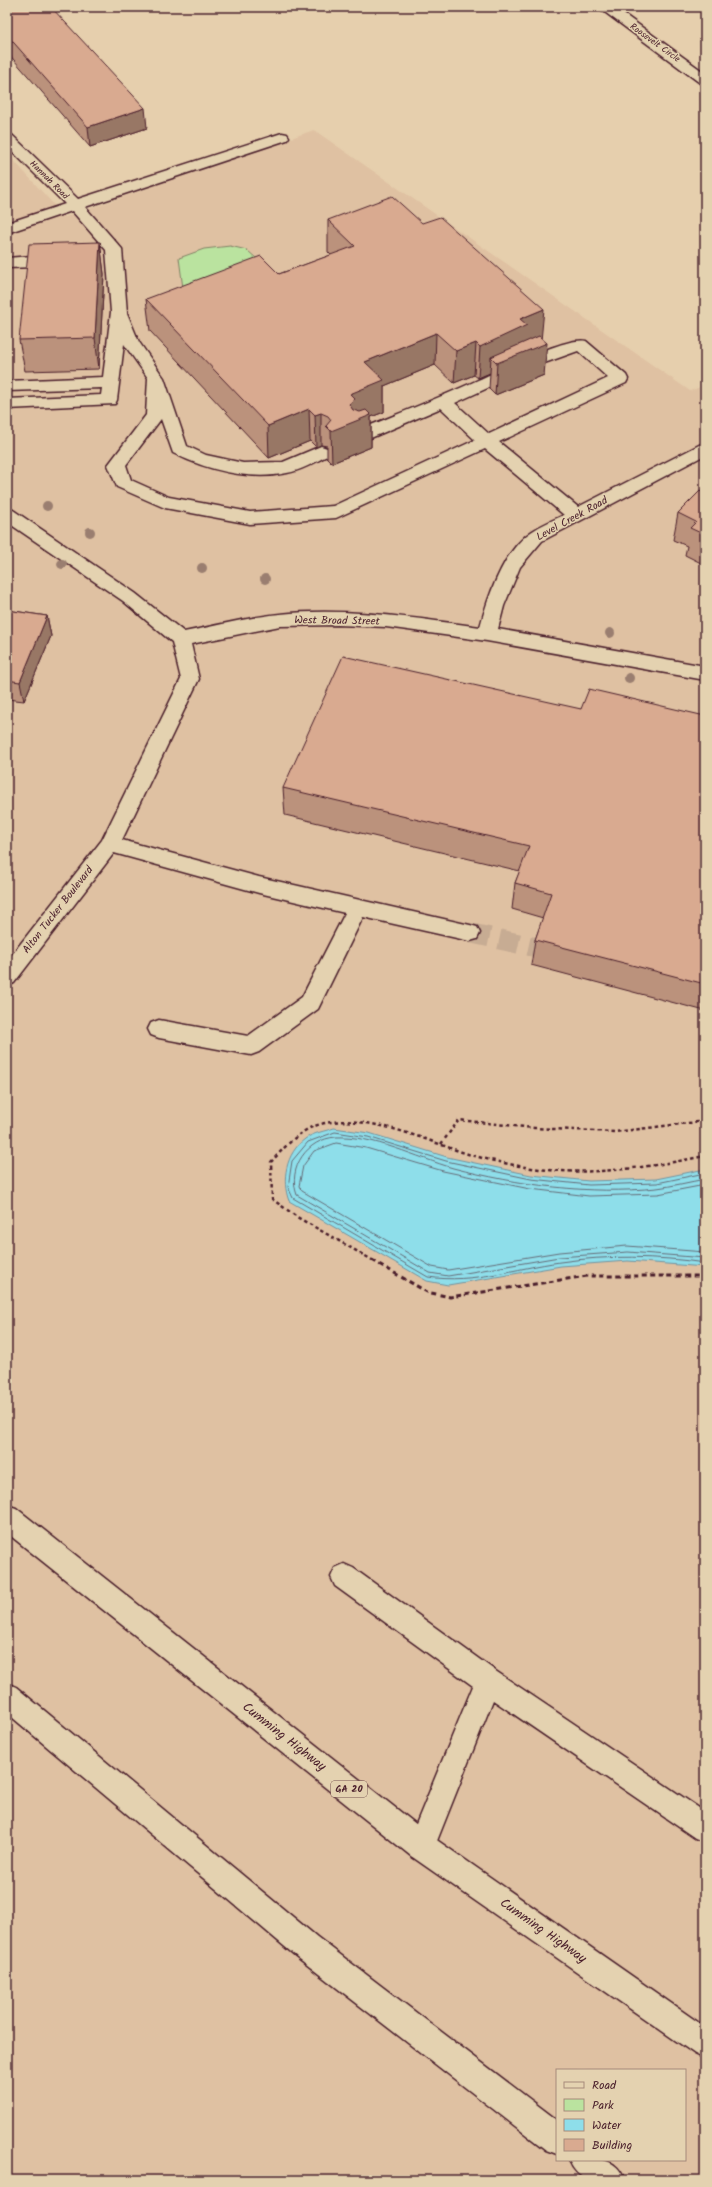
<svg xmlns="http://www.w3.org/2000/svg" width="712" height="2187" font-family="Kalam,sans-serif">
<style>
.built{fill:#dfc1a2;fill-rule:evenodd}
.green{fill:#bae39f;stroke:#828165}
.water{fill:#8edeea;stroke:#73929e}
.lines{fill:none;stroke-linecap:round;stroke-linejoin:round}
.shore{stroke:#656b77;stroke-width:1}
.minor-tunnel{stroke:#c7ac93;stroke-width:20;stroke-dasharray:20 10;stroke-linecap:butt}
.minor-casing{stroke:#4a1f2b;stroke-width:3}
.highway-casing{stroke:#4a1f2b;stroke-width:3}
.path-far1{stroke:#4a1f2b;stroke-width:2.5;stroke-dasharray:3.5 3;stroke-linecap:butt}
.path{stroke:#4a1f2b;stroke-width:3;stroke-dasharray:5 3.5;stroke-linecap:butt}
.minor{fill:#e4d2b0;fill-rule:evenodd}
.highway{fill:#e4d2b0;fill-rule:evenodd}
.tree{fill:#9a7e6f}
.wall{fill:#bb927c;stroke:#4a1f2b}
.shaded-wall{fill:#987765;stroke:#4a1f2b}
.building{fill:#d9aa90;stroke:#4a1f2b}
.labels{text-anchor:middle;dominant-baseline:central;stroke-width:3;stroke-linejoin:round;paint-order:stroke}
.far-street-label{font-size:9px;fill:#4a1f2b;stroke:#e4d2b0}
.shield{fill:#e4d2b0;stroke:#785553;stroke-width:1}
.shield-label{font-size:10px;font-weight:bold;fill:#4a1f2b}
.street-label{font-size:11px;fill:#4a1f2b;stroke:#e4d2b0}
.near-street-label{font-size:13px;fill:#4a1f2b;stroke:#e4d2b0}
</style>
<rect width="100%" height="100%" fill="#e6cfad"/>
<filter id="ink" filterUnits="userSpaceOnUse"><feTurbulence type="fractalNoise" baseFrequency=".025" numOctaves="2"/><feDisplacementMap in="SourceGraphic" scale="8" xChannelSelector="R" yChannelSelector="G"/><feConvolveMatrix kernelMatrix="1 2 1 2 8 2 1 2 1" color-interpolation-filters="sRGB"/></filter>
<g filter="url(#ink)">
<path class="built" d="M 314,130 L 690,391 L 705,385 L 705,2180 L 7,2180 L 7,153 L 65,217 ZM 557,2070 L 685,2070 L 685,2160 L 557,2160 Z"/>
<path class="green" d="M 230,246 L 247,250 L 267,268 L 184,296 L 179,258 L 204,249 Z"/>
<path class="water" d="M 334,1128 L 369,1133 L 447,1157 L 531,1175 L 589,1181 L 656,1179 L 705,1169 L 705,1267 L 628,1261 L 561,1266 L 448,1285 L 427,1281 L 289,1201 C 281,1180 286,1153 305,1139 C 312,1133 326,1131 334,1128 Z"/>
<g class="lines">
<path class="shore" d="M 705,1173 L 657,1183 L 589,1185 L 531,1179 L 446,1161 L 368,1137 L 335,1132 L 308,1142 L 292,1161 L 288,1187 L 293,1198 L 428,1277 C 474,1284 515,1268 560,1262 C 608,1255 657,1256 705,1263
M 705,1179 C 689,1182 673,1186 657,1188 C 589,1195 519,1185 453,1168 C 418,1158 372,1135 336,1137 C 307,1139 287,1168 297,1195 L 430,1273 L 448,1276 L 559,1257 L 628,1252 L 705,1258
M 705,1185 L 658,1194 L 589,1196 L 530,1189 L 443,1171 L 366,1148 L 336,1143 L 314,1151 L 303,1166 L 299,1186 L 302,1191 L 432,1267 L 448,1270 L 559,1252 L 627,1246 L 705,1252"/>
<path class="minor-tunnel" d="M 470,933 L 562,953"/>
<g class="minor-casing">
<path id="minor" d="M 598,7 L 614,7 L 705,73 L 705,84 L 700,83 Z
M 282,133 L 287,134 L 289,137 L 287,140 L 85,207 L 122,249 L 127,313 L 139,342 L 164,378 L 187,446 L 206,455 L 243,463 L 283,462 L 321,446 L 327,448 L 330,452 L 327,456 C 315,462 301,471 287,473 C 250,481 206,470 173,453 L 161,419 L 126,465 L 131,480 L 169,497 L 250,512 L 333,506 L 475,440 L 441,408 L 366,440 L 360,442 L 354,440 L 351,436 L 354,432 C 395,415 437,399 478,380 C 499,371 566,336 586,341 L 626,375 L 628,379 L 626,383 L 499,442 L 578,507 L 705,442 L 705,455 L 542,541 L 520,567 L 504,606 L 498,629 L 705,666 L 705,680 L 487,641 L 386,627 L 338,625 L 280,626 L 191,644 L 199,679 L 122,840 L 259,877 L 470,925 L 477,927 L 480,933 L 477,939 L 470,941 L 363,917 L 318,1009 L 259,1052 L 251,1055 L 159,1038 L 151,1035 L 148,1029 L 151,1023 L 159,1020 L 248,1036 L 302,997 L 345,913 L 259,893 L 114,853 L 14,983 L 7,986 L 7,961 L 102,840 L 181,679 L 172,642 L 123,601 L 7,522 L 7,508 L 13,510 L 135,593 L 184,632 C 216,626 248,617 280,614 C 346,607 414,618 480,627 C 488,597 504,550 531,532 C 541,525 553,520 564,515 L 485,449 L 336,518 L 250,524 L 165,508 L 117,487 L 108,465 L 146,415 L 148,378 L 124,344 L 117,400 L 115,404 L 7,409 L 7,399 L 101,395 L 102,388 L 7,391 L 7,381 L 103,377 L 111,312 L 106,250 L 72,211 L 7,233 L 7,223 L 65,204 L 7,146 L 7,134 L 12,135 L 78,199 ZM 578,351 L 608,378 L 489,434 L 455,403 L 536,366 Z
M 56,254 L 62,256 L 64,259 L 62,262 L 35,267 L 7,268 L 7,258 Z
M 344,1564 L 353,1568 L 497,1672 L 705,1812 L 705,1842 L 695,1838 L 493,1700 L 431,1856 L 421,1860 L 411,1856 L 407,1846 L 473,1686 L 335,1586 L 331,1577 L 335,1568 Z"/>
</g>
<g class="highway-casing">
<path id="highway" d="M 7,1505 L 16,1508 L 431,1836 L 705,2027 L 705,2059 L 695,2054 L 411,1856 L 7,1533 Z
M 7,1683 L 16,1687 L 317,1937 L 557,2120 L 557,2154 L 546,2150 L 297,1957 L 7,1713 Z
M 569,2160 C 593,2160 614,2153 625,2180 C 601,2180 580,2187 569,2160 Z"/>
</g>
<path class="path-far1" d="M 441,1144 L 459,1120 L 534,1128 L 615,1132 L 705,1121
M 374,1261 L 297,1217 L 272,1199 L 271,1162 C 283,1149 296,1134 312,1127 C 359,1108 426,1141 471,1155 C 493,1161 516,1166 539,1169 C 595,1176 650,1167 705,1156"/>
<path class="path" d="M 372,1260 L 427,1292 L 450,1297 L 587,1276 L 705,1276"/>
<use href="#minor" class="minor"/>
<use href="#highway" class="highway"/>
</g>
<g class="tree">
<circle cx="47" cy="506" r="5"/>
<circle cx="90" cy="532" r="5"/>
<circle cx="62" cy="564" r="5"/>
<circle cx="202" cy="568" r="5"/>
<circle cx="265" cy="579" r="5"/>
<circle cx="610" cy="633" r="5"/>
<circle cx="629" cy="678" r="5"/>
</g>
<path class="wall" d="M 7,7 L 147,128 L 90,147 L 7,52 Z
M 328,220 L 541,338 L 544,375 L 495,395 L 489,389 L 490,373 L 478,378 L 474,375 L 454,383 L 435,365 L 384,386 L 384,412 L 371,417 L 371,447 L 332,463 L 327,458 L 327,446 L 321,445 L 316,447 L 310,441 L 269,458 L 150,331 L 146,299 L 279,274 L 331,255 L 328,252 Z
M 100,242 L 104,274 L 99,369 L 25,371 L 19,340 Z
M 705,486 L 705,565 L 685,555 L 687,546 L 673,540 L 678,513 Z
M 7,610 L 47,616 L 51,636 L 24,701 L 7,699 Z
M 581,709 L 705,716 L 705,1011 L 531,965 L 535,940 L 543,918 L 512,909 L 515,883 L 520,871 L 285,815 L 283,788 Z"/>
<path class="shaded-wall" d="M 145,108 L 147,128 L 90,147 L 88,127 Z
M 100,242 L 104,274 L 99,369 L 95,338 Z
M 544,309 L 541,341 L 547,343 L 544,375 L 495,395 L 497,363 L 491,357 L 490,373 L 478,378 L 480,347 L 520,319 Z
M 436,333 L 435,365 L 384,386 L 384,412 L 371,417 L 371,447 L 332,463 L 331,431 L 350,394 L 365,362 Z
M 476,343 L 474,375 L 454,383 L 456,351 Z
M 309,409 L 310,441 L 269,458 L 268,426 Z
M 321,413 L 321,445 L 316,447 L 315,415 Z
M 47,616 L 51,636 L 24,701 L 20,682 Z"/>
<path class="building" d="M 7,7 L 51,7 L 145,108 L 88,127 L 7,35 Z
M 392,196 L 422,223 L 440,217 L 544,309 L 520,319 L 527,325 L 480,347 L 476,343 L 456,351 L 436,333 L 365,362 L 384,380 L 350,394 L 355,399 L 349,404 L 353,410 L 360,412 L 366,410 L 371,415 L 331,431 L 326,426 L 331,420 L 328,416 L 321,413 L 315,415 L 309,409 L 268,426 L 146,299 L 261,256 L 279,274 L 355,246 L 328,220 Z
M 100,242 L 95,338 L 19,340 L 29,244 Z
M 539,336 L 547,343 L 497,363 L 491,357 Z
M 705,486 L 705,535 L 690,528 L 696,522 L 678,513 Z
M 7,610 L 47,616 L 20,682 L 7,680 Z
M 343,656 L 581,709 L 589,689 L 705,716 L 705,984 L 535,940 L 551,893 L 515,883 L 529,846 L 283,788 Z"/>
</g>
<g class="labels">
<g class="far-street-label">
<text transform="translate(655 43) rotate(36)">Roosevelt Circle</text>
<text transform="translate(49 180) rotate(45)">Hannah Road</text>
</g>
<rect class="shield" x="331" y="1781" width="36" height="16" rx="3"/>
<g class="shield-label">
<text x="349" y="1789">GA 20</text>
</g>
<g class="street-label">
<text transform="translate(572 519) rotate(-29)">Level Creek Road</text>
<text transform="translate(337 621) rotate(1)">West Broad Street</text>
<text transform="translate(58 910) rotate(-52)">Alton Tucker Boulevard</text>
</g>
<g class="near-street-label">
<text transform="translate(284 1737) rotate(38)">Cumming Highway</text>
<text transform="translate(543 1931) rotate(35)">Cumming Highway</text>
</g>
</g>
<rect width="712" height="2187" fill="none" stroke="#e4d2b0" stroke-width="24"/>
<rect x="12" y="12" width="688" height="2163" fill="none" stroke="#4a1f2b" stroke-width="1.5" filter="url(#ink)"/>
<rect x="556" y="2069" width="130" height="92" fill="#e4d2b0" stroke="#a68a7b"/>
<rect x="564" y="2082" width="20" height="6" fill="#e4d2b0" stroke="#a68a7b"/>
<text x="592" y="2089" font-size="12" fill="#4a1f2b">Road</text>
<rect x="564" y="2099" width="20" height="12" fill="#bae39f" stroke="#a68a7b"/>
<text x="592" y="2109" font-size="12" fill="#4a1f2b">Park</text>
<rect x="564" y="2119" width="20" height="12" fill="#8edeea" stroke="#a68a7b"/>
<text x="592" y="2129" font-size="12" fill="#4a1f2b">Water</text>
<rect x="564" y="2139" width="20" height="12" fill="#d9aa90" stroke="#a68a7b"/>
<text x="592" y="2149" font-size="12" fill="#4a1f2b">Building</text>
</svg>
